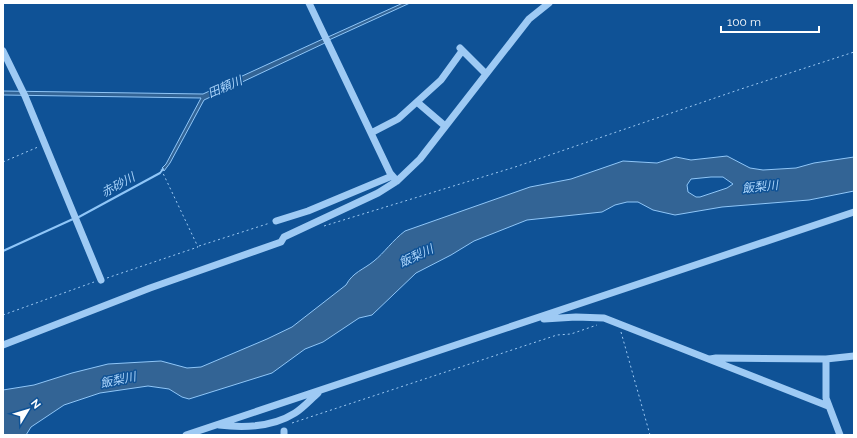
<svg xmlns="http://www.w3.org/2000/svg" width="857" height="438" font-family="Raleway,'Noto Sans JP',sans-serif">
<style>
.water{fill:#336495;stroke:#8fc6f8;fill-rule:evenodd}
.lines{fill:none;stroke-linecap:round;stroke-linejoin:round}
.stream{stroke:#8fc6f8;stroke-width:2}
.path{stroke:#9ecaf4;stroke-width:1;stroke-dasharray:2 3;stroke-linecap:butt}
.minor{stroke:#9ecaf4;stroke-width:7}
.labels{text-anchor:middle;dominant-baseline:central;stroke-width:3;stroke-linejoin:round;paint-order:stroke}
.water-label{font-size:12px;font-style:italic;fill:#aad4fb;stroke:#0f5296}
</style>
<rect width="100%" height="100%" fill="#0f5296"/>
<path class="water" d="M 403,3 L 410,3 L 329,40 L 328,37 Z
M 325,38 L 327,42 L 204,100 L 170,163 L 164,171 L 162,168 L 166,164 L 201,98 L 3,95 L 3,91 L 203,94 Z
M 727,156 L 750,168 L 763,170 L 796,168 L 814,163 L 854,157 L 854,191 L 809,200 L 722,207 L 675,215 L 653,210 L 638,202 L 627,202 L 615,205 L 602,212 L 527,220 L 474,241 L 451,255 L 416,273 L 372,315 L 359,318 L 323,342 L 305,349 L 272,373 L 189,399 L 182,397 L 169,389 L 148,386 L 100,393 L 64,405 L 31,427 L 26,435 L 3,435 L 3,390 L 34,385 L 72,373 L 108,364 L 161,361 L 187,368 L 201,367 L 267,339 L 292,327 L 346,285 C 353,272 363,270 374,261 C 384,253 393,240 405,231 L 530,187 L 571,179 L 623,161 L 657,163 L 676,157 L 691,160 ZM 711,177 L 723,177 L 733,184 L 727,188 L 700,197 L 696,197 L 688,192 L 687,185 L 691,179 Z"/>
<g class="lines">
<path class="stream" d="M 77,218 L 160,173 L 163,169
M 3,251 L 73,219"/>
<path class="path" d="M 3,162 L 38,147
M 324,226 L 515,167 L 741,89 L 854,52
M 199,246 L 270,223
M 107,278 L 198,247 L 161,169
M 3,315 L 94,282
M 621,332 L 650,435
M 292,423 L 557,335 L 571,334 L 597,325"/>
<path class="minor" d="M 309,3 L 390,173 L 397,181
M 460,48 L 486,74
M 3,51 L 25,96 L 101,280
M 417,102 L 445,126
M 371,133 L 398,119 L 441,80 L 462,51
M 276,221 L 308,211 L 392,176
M 544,319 L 576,317 L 604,318 L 828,406
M 3,345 L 150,288 L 281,242 L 284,237 L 378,193 L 397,181 L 420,159 L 529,19 L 549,3
M 710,359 L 716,358 L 826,359 L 826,398 L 840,435
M 826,359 L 854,356
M 219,425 C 244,428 273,427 295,413 C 303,408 311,399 318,393
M 284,431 L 284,435
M 186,435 L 854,212"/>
</g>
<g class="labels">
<g class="water-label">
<text transform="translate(225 87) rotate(-23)">田頼川</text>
<text transform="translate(118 185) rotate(-29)">赤砂川</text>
<text transform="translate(760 187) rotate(-6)">飯梨川</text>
<text transform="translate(416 256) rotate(-25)">飯梨川</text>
<text transform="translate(118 380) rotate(-12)">飯梨川</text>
</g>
</g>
<rect width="857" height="438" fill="none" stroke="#ffffff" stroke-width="8"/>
<g transform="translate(28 410) rotate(52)" stroke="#0f5296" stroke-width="3" paint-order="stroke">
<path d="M0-3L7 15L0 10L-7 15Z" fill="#ffffff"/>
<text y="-6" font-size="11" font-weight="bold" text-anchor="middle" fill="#ffffff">N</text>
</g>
<path d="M721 26v6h98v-6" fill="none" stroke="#ffffff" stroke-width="2"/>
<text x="727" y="26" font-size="12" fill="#ffffff" stroke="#0f5296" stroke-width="3" paint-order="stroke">100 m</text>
</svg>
